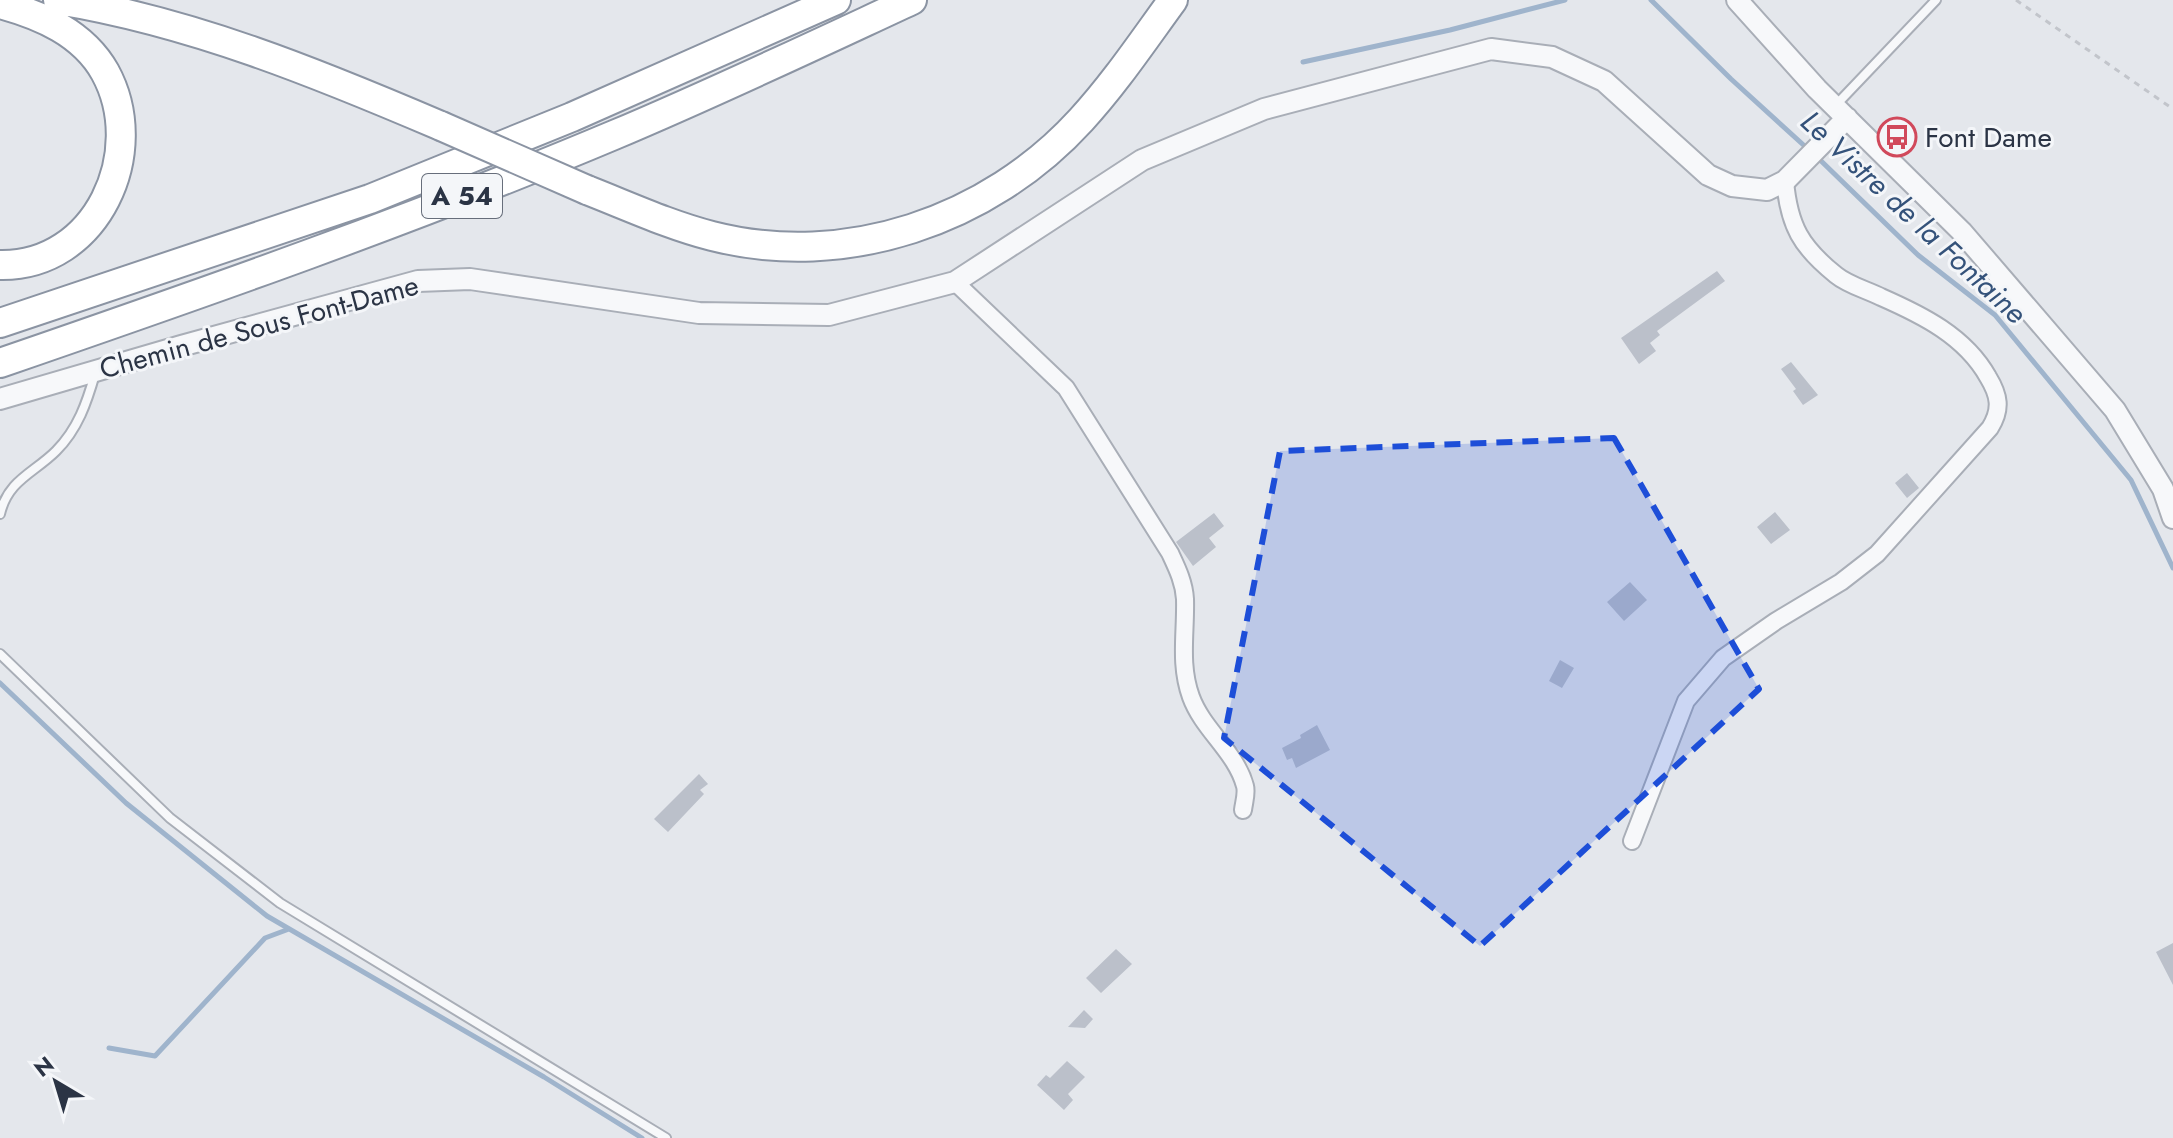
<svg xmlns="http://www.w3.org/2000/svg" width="2173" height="1138" font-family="Jost,sans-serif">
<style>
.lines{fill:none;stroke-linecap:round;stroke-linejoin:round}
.stream{stroke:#9fb4cc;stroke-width:5}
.building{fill:#bbc0ca}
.service-casing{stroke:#a9aeb7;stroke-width:12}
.minor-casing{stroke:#a9aeb7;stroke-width:20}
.tertiary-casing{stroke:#a9aeb7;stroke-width:24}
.motorway-casing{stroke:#8b94a3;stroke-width:32}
.path{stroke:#c2c5cb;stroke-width:3;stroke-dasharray:6 6;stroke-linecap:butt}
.service{stroke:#f7f8fa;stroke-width:8}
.minor{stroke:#f7f8fa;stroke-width:16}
.tertiary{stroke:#f7f8fa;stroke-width:20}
.motorway{stroke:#fff;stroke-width:28}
.motorway-bridge-casing{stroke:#8b94a3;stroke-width:32;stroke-linecap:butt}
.motorway-bridge{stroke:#fff;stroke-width:28}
.marked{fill:#1d4ed8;fill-opacity:0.2;stroke:#1d4ed8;stroke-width:6;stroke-dasharray:16 10;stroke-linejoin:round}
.labels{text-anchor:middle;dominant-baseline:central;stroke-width:6;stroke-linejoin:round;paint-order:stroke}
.shield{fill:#f4f6f9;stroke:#676e7b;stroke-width:2}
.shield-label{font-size:26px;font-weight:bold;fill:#2b3445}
.poi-label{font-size:28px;fill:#2b3445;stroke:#f4f6f9;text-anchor:start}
.street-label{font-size:28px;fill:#2b3445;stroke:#f4f6f9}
.water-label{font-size:30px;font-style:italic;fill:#34527a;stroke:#f4f6f9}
</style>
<rect width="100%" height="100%" fill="#e4e7ec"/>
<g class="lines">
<path class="stream" d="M 1651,0 L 1731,79 L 1809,150
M 1303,62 L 1450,30 L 1565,0
M 1817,157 L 1918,255 L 1995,315 L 2131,480 L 2173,568
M 0,683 L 126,803 L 267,916 L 544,1077 L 642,1138
M 109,1048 L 155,1056 L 265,938 L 289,929"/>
</g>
<path class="building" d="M 1717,271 L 1725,281 L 1657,331 L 1660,335 L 1650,343 L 1656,351 L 1639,364 L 1621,338 Z
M 1791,362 L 1818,395 L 1803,405 L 1793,391 L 1796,389 L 1781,369 Z
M 1907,473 L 1919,488 L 1907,498 L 1895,483 Z
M 1775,512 L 1790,530 L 1771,544 L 1757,527 Z
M 1214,513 L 1224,526 L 1209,538 L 1216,547 L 1193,566 L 1176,542 Z
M 1630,582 L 1647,600 L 1624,621 L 1607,602 Z
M 1560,660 L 1574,668 L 1562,688 L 1549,681 Z
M 1317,725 L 1330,750 L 1296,768 L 1292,758 L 1287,760 L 1282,748 L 1301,738 L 1300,735 Z
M 699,774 L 708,784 L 700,790 L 704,794 L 668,832 L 654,819 Z
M 2173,943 L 2173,985 L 2156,952 Z
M 1116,949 L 1132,964 L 1101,993 L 1086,978 Z
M 1084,1010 L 1093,1019 L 1085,1028 L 1068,1027 Z
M 1067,1061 L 1085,1077 L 1068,1094 L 1073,1100 L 1064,1110 L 1037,1085 L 1046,1075 L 1050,1078 Z"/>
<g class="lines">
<g class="service-casing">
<path id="service" d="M 1835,106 L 1936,0
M 0,514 C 8,480 34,473 56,451 C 78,429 87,402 95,374
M 0,654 L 170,818 L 280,903 L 666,1138"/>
</g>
<g class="minor-casing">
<path id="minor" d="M 955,282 L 1066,388 L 1170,553 C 1177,568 1184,582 1185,599 C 1186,633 1179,664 1191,697 C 1203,730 1236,752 1245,786 C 1247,793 1244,802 1243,810
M 1632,841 L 1686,701 L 1723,658 L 1776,621 L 1841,582 L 1877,554 L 1990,428 C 2002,409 1999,395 1988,377 C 1965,336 1922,315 1881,297 C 1867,290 1848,285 1836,275 C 1801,247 1789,226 1785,181"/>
</g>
<g class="tertiary-casing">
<path id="tertiary" d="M 1737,0 L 1817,89 L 1962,232 L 2115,410 L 2163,489 L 2173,518
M 0,399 L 181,346 L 418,281 L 470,279 L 699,313 L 829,315 L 955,282 L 1142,160 L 1264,109 L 1491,49 L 1552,57 L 1604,81 L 1708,175 L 1732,186 L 1767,190 L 1785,181 L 1847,118"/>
</g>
<g class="motorway-casing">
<path id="motorway" d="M 58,0 C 192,22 317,73 441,126
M 0,4 C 41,15 83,33 105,72 C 149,152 97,267 0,265
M 587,190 C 628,206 669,225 712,236 C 845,270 989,221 1081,120 C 1115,83 1143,41 1173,0
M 0,323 L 370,199 L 572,117 L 836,0
M 0,363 C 206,292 412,220 614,135 C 714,93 813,46 912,0"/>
</g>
<path class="path" d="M 2016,0 L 2173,109"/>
<use href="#service" class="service"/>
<use href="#minor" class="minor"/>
<use href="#tertiary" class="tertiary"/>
<use href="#motorway" class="motorway"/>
<g class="motorway-bridge-casing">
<path id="motorway-bridge" d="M 441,126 L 587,190"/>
</g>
<use href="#motorway-bridge" class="motorway-bridge"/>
</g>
<path class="marked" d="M 1614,438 L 1759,689 L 1480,946 L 1224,738 L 1280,451 Z"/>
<defs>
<g id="bus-ring" transform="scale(2)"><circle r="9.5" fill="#f4f6f9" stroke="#d1495b" stroke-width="1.5"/><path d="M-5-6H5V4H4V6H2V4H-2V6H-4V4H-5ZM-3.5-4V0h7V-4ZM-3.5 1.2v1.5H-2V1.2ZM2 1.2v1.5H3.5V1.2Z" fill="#d1495b"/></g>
</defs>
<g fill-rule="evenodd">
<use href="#bus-ring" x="1897" y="137"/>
</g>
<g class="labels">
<rect class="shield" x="422" y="174" width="80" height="44" rx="6"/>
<g class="shield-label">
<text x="462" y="196">A 54</text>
</g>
<g class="poi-label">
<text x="1925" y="137">Font Dame</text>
</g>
<g class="street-label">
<text transform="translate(259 327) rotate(-15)">Chemin de Sous Font-Dame</text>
</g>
<g class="water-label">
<text transform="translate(1914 217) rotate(43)">Le Vistre de la Fontaine</text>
</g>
</g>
<g transform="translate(56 1082) rotate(322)" stroke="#f4f6f9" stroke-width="6" paint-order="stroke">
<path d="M0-6L14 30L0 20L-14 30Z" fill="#2b3445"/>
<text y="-12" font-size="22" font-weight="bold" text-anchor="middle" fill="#2b3445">N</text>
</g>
</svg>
